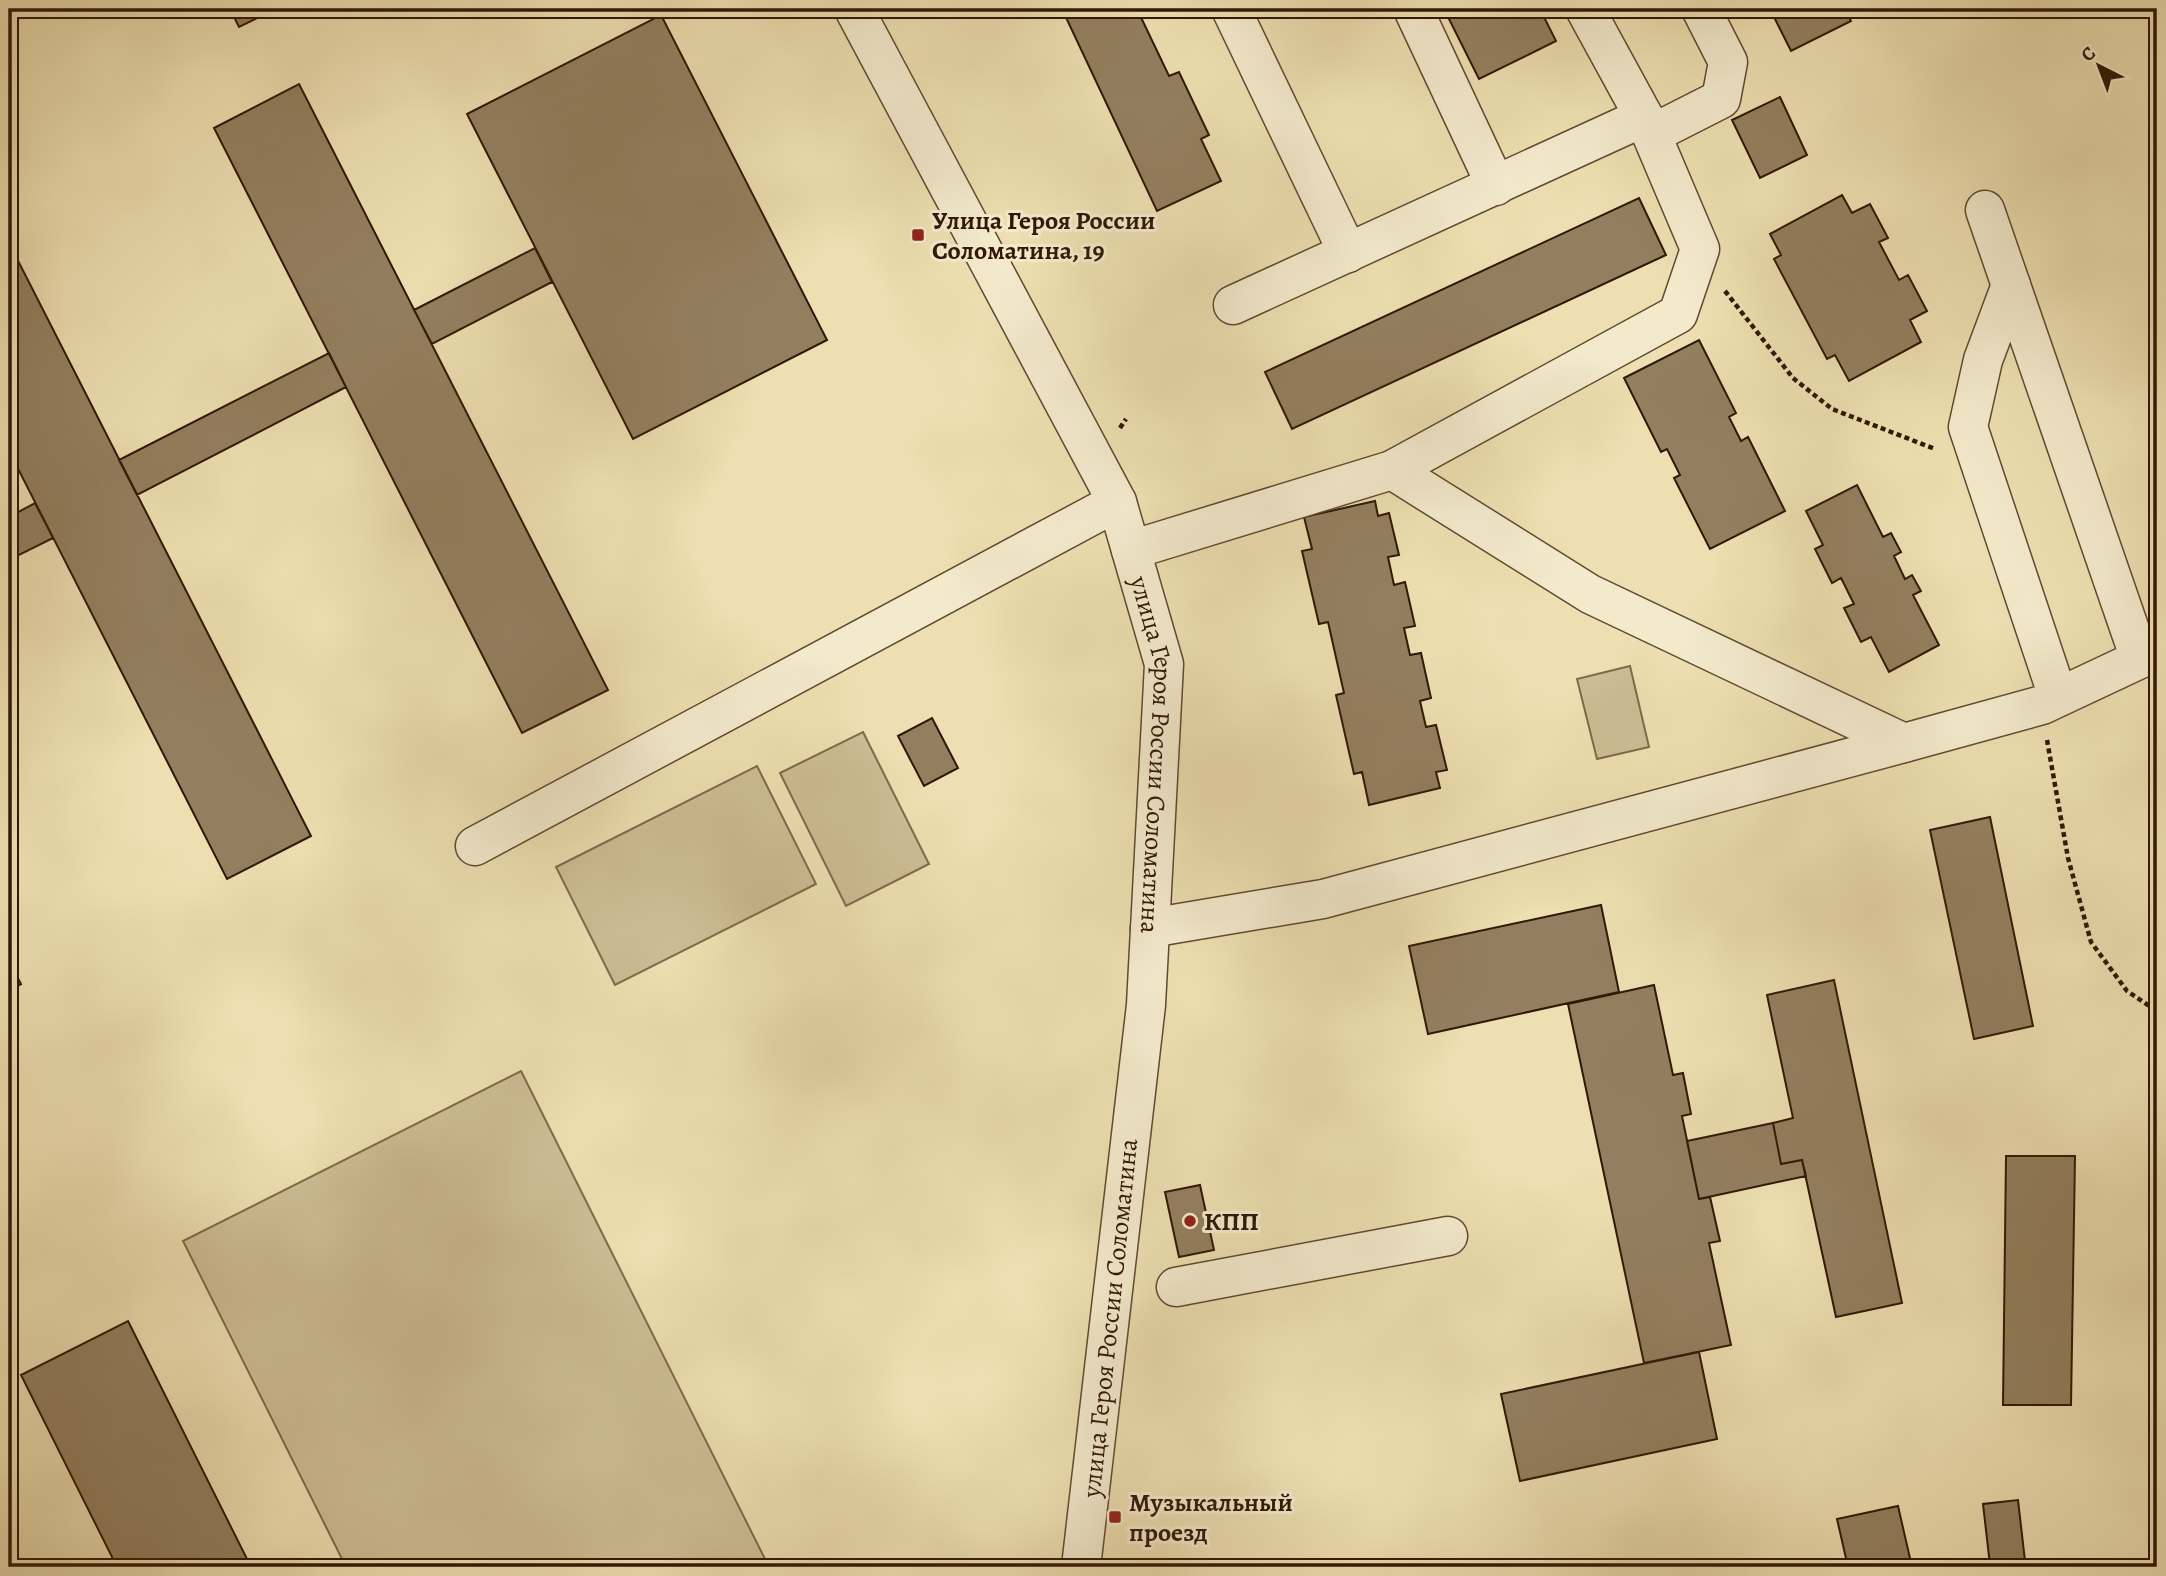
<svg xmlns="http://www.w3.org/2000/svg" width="2166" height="1576" font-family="Alegreya,serif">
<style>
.green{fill:#cdbd94;stroke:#7f6a4d;stroke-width:2}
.building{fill:#937f5f;stroke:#311706;stroke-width:2}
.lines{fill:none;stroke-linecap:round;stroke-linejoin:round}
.minor-casing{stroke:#604931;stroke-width:41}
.path{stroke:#311706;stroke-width:4.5;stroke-dasharray:5 3.5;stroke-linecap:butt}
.minor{stroke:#f3eacc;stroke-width:38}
.poi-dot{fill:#8f2418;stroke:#f3eacc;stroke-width:2.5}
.labels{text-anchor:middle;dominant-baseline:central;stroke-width:6;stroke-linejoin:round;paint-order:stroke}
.poi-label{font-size:26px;font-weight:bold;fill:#311706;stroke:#f3eacc;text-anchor:start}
.street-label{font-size:26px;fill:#311706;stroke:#f3eacc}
</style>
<rect width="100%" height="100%" fill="#eddfb1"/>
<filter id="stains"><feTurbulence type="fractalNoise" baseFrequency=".00286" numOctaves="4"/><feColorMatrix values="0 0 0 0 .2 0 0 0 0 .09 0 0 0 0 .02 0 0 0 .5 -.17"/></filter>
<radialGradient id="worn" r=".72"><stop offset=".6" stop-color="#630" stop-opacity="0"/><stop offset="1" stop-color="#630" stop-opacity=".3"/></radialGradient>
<path class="green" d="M 1630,666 L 1649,747 L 1597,759 L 1577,679 Z
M 863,732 L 929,864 L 846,906 L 780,773 Z
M 757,766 L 816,884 L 615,985 L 556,867 Z
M 521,1071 L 769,1567 L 346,1567 L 183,1241 Z"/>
<path class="building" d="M 230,9 L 276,9 L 239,27 Z
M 1062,9 L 1137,9 L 1169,76 L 1179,72 L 1209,135 L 1201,139 L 1221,181 L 1157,211 Z
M 1444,9 L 1540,9 L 1556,41 L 1479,79 Z
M 1770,9 L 1845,9 L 1851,21 L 1791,51 Z
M 661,15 L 827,340 L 633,439 L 467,114 Z
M 299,84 L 608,690 L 522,733 L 214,128 Z
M 1780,97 L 1807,155 L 1760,178 L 1732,120 Z
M 1842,195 L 1852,213 L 1870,204 L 1888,238 L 1879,242 L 1899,280 L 1908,275 L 1927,311 L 1910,320 L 1921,342 L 1849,381 L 1835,355 L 1827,359 L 1774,259 L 1781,255 L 1770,234 Z
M 1639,198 L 1666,255 L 1292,429 L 1265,372 Z
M 9,243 L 311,836 L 227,879 L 9,451 Z
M 535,248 L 552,282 L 432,344 L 414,310 Z
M 1699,340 L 1736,413 L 1729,417 L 1741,441 L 1748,437 L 1785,511 L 1710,549 L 1674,478 L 1680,475 L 1667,449 L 1661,452 L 1624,378 Z
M 329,353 L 346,387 L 137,495 L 119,460 Z
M 1857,485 L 1883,537 L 1891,533 L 1901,552 L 1894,556 L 1905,579 L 1912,575 L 1921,591 L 1913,595 L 1939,645 L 1889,672 L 1871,637 L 1861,642 L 1844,608 L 1854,604 L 1841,578 L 1832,583 L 1815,549 L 1823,545 L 1806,511 Z
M 1375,501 L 1378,516 L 1389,513 L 1399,555 L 1388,557 L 1394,585 L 1405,582 L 1415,626 L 1404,628 L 1410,655 L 1421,653 L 1431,698 L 1420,701 L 1426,727 L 1436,725 L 1447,770 L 1436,772 L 1440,788 L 1369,805 L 1362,772 L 1354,774 L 1336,695 L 1344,693 L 1328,622 L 1319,624 L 1302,551 L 1312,549 L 1304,517 Z
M 35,503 L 53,538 L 9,560 L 9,517 Z
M 932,718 L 958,768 L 924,786 L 898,736 Z
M 1990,817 L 2033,1026 L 1974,1039 L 1930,830 Z
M 1601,905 L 1619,992 L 1428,1034 L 1409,946 Z
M 9,961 L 21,984 L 9,991 Z
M 1834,980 L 1902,1303 L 1836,1317 L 1802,1160 L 1781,1164 L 1773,1123 L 1793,1118 L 1767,995 Z
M 1654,985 L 1673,1075 L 1683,1073 L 1691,1114 L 1682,1116 L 1699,1199 L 1710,1197 L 1720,1241 L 1709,1243 L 1731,1345 L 1644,1363 L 1568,1004 Z
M 1773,1123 L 1781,1164 L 1802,1160 L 1806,1176 L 1699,1199 L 1687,1141 Z
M 2006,1156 L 2075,1156 L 2071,1405 L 2003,1405 Z
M 1200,1185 L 1214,1250 L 1179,1257 L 1165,1192 Z
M 128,1321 L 251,1567 L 117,1567 L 21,1375 Z
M 1699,1352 L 1717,1439 L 1520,1481 L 1501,1394 Z
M 2018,1500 L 2025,1561 L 1990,1565 L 1983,1504 Z
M 1898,1506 L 1912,1567 L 1848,1567 L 1837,1519 Z"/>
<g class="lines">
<g class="minor-casing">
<g id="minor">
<path id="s1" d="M 854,9 L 1117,502 L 1164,664 L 1146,1005 L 1081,1567"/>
<path d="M 1231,9 L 1348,253"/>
<path d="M 1413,9 L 1496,186"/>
<path d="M 1652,134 L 1721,99 L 1728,62 L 1701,9"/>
<path d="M 2011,285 L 1983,360 L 1968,427 L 2058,697"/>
<path d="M 1233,305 L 1644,117 L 1585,9"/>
<path d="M 1392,470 L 1590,594 L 1904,743 L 2042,705 L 2140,659 L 1985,210"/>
<path d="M 1131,550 L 1392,470 L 1678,314 L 1700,249 L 1644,117"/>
<path d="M 475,846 L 1117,502"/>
<path d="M 1150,928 L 1323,899 L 1904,743"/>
<path d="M 1176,1287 L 1448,1236"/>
</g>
</g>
<path class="path" d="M 1725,291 L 1793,378 L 1832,409 L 1935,449
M 1120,428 L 1126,419
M 2047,740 L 2068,858 L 2091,942 L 2127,991 L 2157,1011"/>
<use href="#minor" class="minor"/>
</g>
<g class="poi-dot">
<rect x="911" y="228" width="14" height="14" rx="3.5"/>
<circle cx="1190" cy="1221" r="7"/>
<rect x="1108" y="1510" width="14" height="14" rx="3.5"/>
</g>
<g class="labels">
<g class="poi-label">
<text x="932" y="220">Улица Героя России<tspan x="932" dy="30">Соломатина, 19</tspan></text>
<text x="1204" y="1221">КПП</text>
<text x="1129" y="1502">Музыкальный<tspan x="1129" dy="30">проезд</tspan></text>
</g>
<g class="street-label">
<text stroke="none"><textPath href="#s1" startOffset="817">улица Героя России Соломатина</textPath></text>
<text transform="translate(1110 1318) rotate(-84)">улица Героя России Соломатина</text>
</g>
</g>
<rect width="2166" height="1576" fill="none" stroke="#eddfb1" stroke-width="35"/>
<rect x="10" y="10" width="2145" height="1555" fill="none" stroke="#311706" stroke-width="3.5"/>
<rect x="18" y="18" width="2131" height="1541" fill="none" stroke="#311706" stroke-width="2"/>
<g transform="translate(2099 66) rotate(318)" stroke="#f3eacc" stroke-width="5" paint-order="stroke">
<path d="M0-5L12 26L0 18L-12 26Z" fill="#311706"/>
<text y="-10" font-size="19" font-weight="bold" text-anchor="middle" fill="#311706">С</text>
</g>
<rect width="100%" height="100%" filter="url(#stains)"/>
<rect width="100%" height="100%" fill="url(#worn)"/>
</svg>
